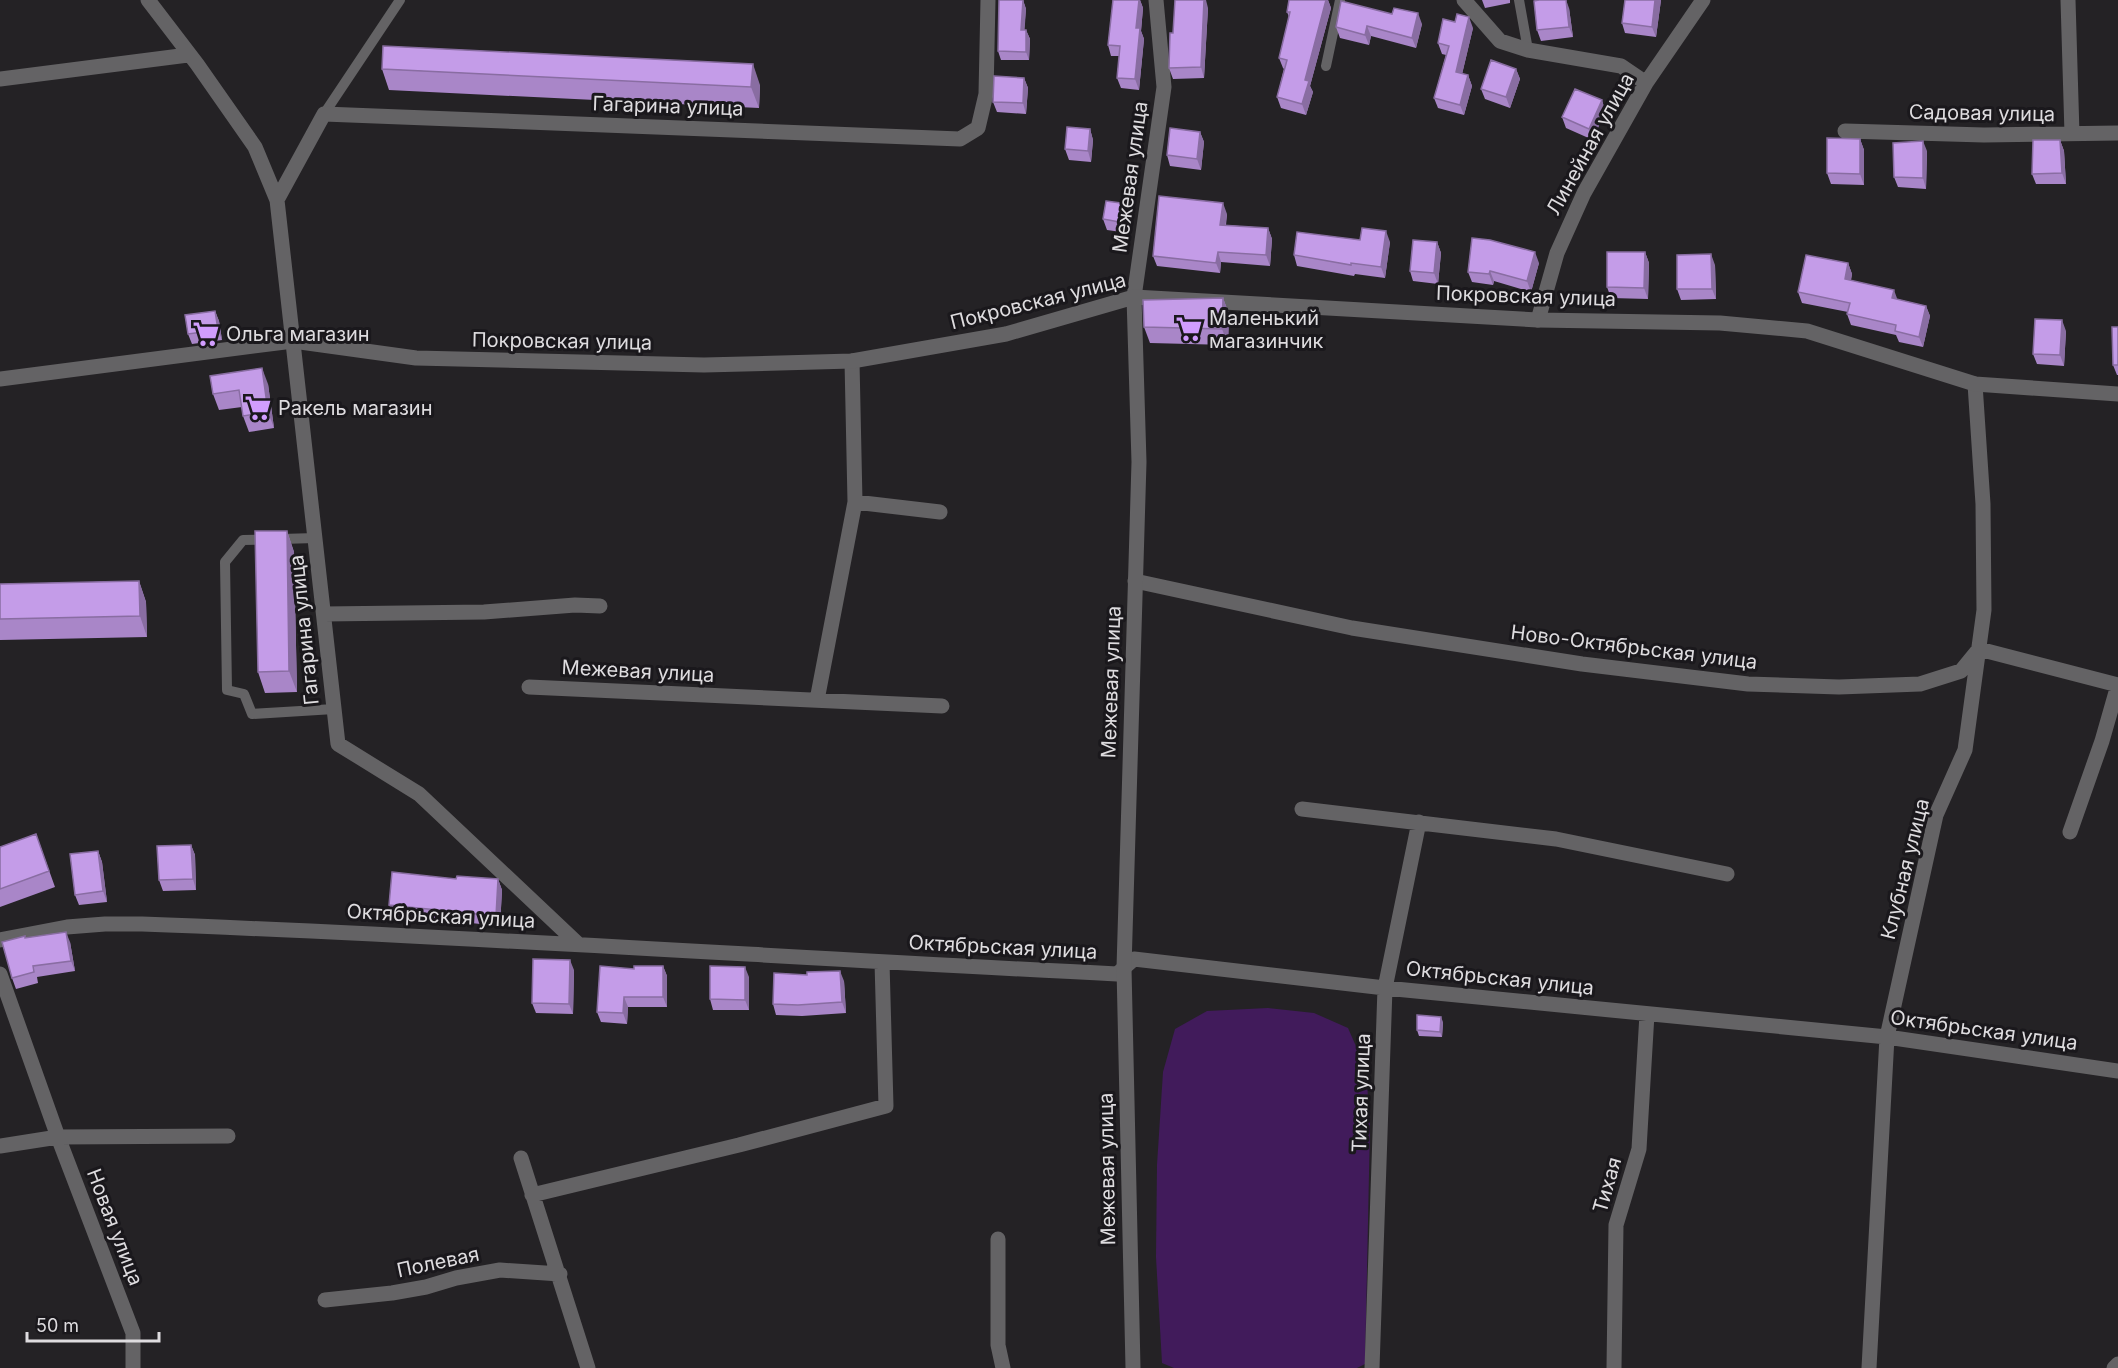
<svg xmlns="http://www.w3.org/2000/svg" width="2118" height="1368" font-family="Inter,sans-serif">
<style>
.green{fill:#411b5b}
.lines{fill:none;stroke-linecap:round;stroke-linejoin:round}
.service{stroke:#646365;stroke-width:10}
.minor{stroke:#646365;stroke-width:15}
.tertiary{stroke:#646365;stroke-width:15}
.wall{fill:#a986c8}
.shaded-wall{fill:#896da2}
.building{fill:#c49ce8;stroke:#896da2;stroke-width:1.5}
.labels{text-anchor:middle;dominant-baseline:central;stroke-width:6;stroke-linejoin:round;paint-order:stroke}
.street-label{font-size:20px;fill:#dedcdf;stroke:#1a181c}
.poi-label{font-size:20px;fill:#dedcdf;stroke:#1a181c;text-anchor:start}
</style>
<rect width="100%" height="100%" fill="#242225"/>
<path class="green" d="M 1268,1008 L 1314,1013 L 1348,1028 L 1366,1069 L 1370,1126 L 1365,1364 L 1357,1368 L 1174,1368 L 1162,1363 L 1156,1257 L 1157,1165 L 1163,1072 L 1175,1029 L 1207,1011 Z"/>
<g class="lines">
<path class="service" d="M 1519,0 L 1528,50
M 1326,66 L 1340,0
M 324,114 L 400,0
M 316,538 L 243,540 L 225,562 L 227,690 L 244,694 L 252,714 L 334,709"/>
<path class="minor" d="M 148,0 L 197,64 L 255,147 L 277,200 L 338,744 L 419,794 L 577,943
M 1464,0 L 1500,41 L 1528,50 L 1621,66 L 1646,83
M 2068,0 L 2072,134
M 0,79 L 188,55
M 1845,131 L 1984,135 L 2118,133
M 277,200 L 324,114 L 960,139 L 978,128 L 986,94 L 988,0
M 1134,297 L 1164,87 L 1156,0
M 1538,320 L 1557,253 L 1584,193 L 1646,83 L 1703,0
M 855,502 L 940,512
M 1135,581 L 1352,628 L 1582,664 L 1748,684 L 1839,687 L 1920,684 L 1961,671 L 1979,649 L 2118,685
M 324,614 L 484,612 L 575,605 L 600,606
M 529,687 L 942,706
M 817,700 L 855,502 L 852,361
M 1302,809 L 1556,839 L 1727,874
M 2070,832 L 2102,741 L 2118,685
M 0,940 L 67,927 L 105,924 L 142,924 C 468,936 792,958 1117,974 L 1134,959 L 1385,988 L 1887,1037 L 2118,1071
M 0,974 L 58,1137 L 133,1333 L 133,1368
M 0,1146 L 58,1137 L 228,1136
M 521,1158 L 588,1368
M 532,1195 L 739,1145 L 886,1106 L 882,962
M 998,1239 L 998,1345 L 1003,1368
M 325,1300 L 392,1293 L 426,1287 L 456,1278 L 500,1270 L 560,1274
M 1372,1368 L 1385,988 L 1419,822
M 1614,1368 L 1616,1225 L 1639,1149 L 1647,1014
M 1869,1368 L 1887,1037 L 1936,815 L 1965,750 L 1984,610 L 1983,504 L 1975,384
M 2114,1368 L 2118,1364"/>
<path class="tertiary" d="M 0,379 L 293,341 L 416,358 L 704,365 L 852,361 L 1006,334 L 1134,297 L 1538,320 L 1720,323 L 1807,331 L 1975,384 L 2118,394
M 1133,1368 L 1124,968 L 1139,462 L 1134,297"/>
</g>
<path class="wall" d="M 1023,0 L 1026,9 L 1024,30 L 1026,30 L 1030,39 L 1029,60 L 1001,60 L 998,51 Z
M 1113,0 L 1140,0 L 1143,8 L 1141,31 L 1144,39 L 1139,90 L 1121,88 L 1117,78 L 1119,56 L 1111,56 L 1108,45 Z
M 1328,0 L 1331,8 L 1310,86 L 1313,92 L 1306,115 L 1281,108 L 1277,97 L 1284,69 L 1283,68 L 1279,58 L 1289,17 L 1287,12 Z
M 1482,0 L 1510,0 L 1510,3 L 1485,8 Z
M 1625,0 L 1661,0 L 1656,37 L 1625,33 L 1622,23 Z
M 1341,1 L 1422,24 L 1416,48 L 1371,36 L 1369,45 L 1340,38 L 1336,27 Z
M 1208,8 L 1204,78 L 1173,79 L 1169,68 L 1173,33 Z
M 1569,8 L 1573,37 L 1541,41 L 1537,30 Z
M 1473,28 L 1462,74 L 1468,75 L 1472,86 L 1464,115 L 1438,108 L 1434,98 L 1446,55 L 1442,54 L 1438,43 Z
M 382,69 L 760,85 L 759,108 L 389,90 Z
M 1516,69 L 1520,79 L 1510,108 L 1485,99 L 1481,89 Z
M 1024,78 L 1028,88 L 1026,114 L 997,112 L 993,102 Z
M 1602,100 L 1605,111 L 1593,140 L 1566,128 L 1562,117 Z
M 1090,129 L 1093,140 L 1091,162 L 1069,160 L 1065,149 Z
M 1200,132 L 1204,142 L 1201,170 L 1170,166 L 1167,155 Z
M 1860,139 L 1864,150 L 1864,185 L 1831,184 L 1827,173 Z
M 2060,140 L 2064,151 L 2066,184 L 2036,184 L 2032,174 Z
M 1927,151 L 1926,189 L 1898,187 L 1894,177 Z
M 1128,204 L 1132,215 L 1129,233 L 1107,230 L 1103,219 Z
M 1227,214 L 1226,225 L 1268,228 L 1272,239 L 1270,266 L 1221,262 L 1220,273 L 1157,266 L 1153,256 Z
M 1360,240 L 1390,242 L 1385,278 L 1355,274 L 1354,276 L 1297,266 L 1294,255 Z
M 1437,242 L 1441,253 L 1438,284 L 1413,281 L 1410,271 Z
M 1645,252 L 1649,263 L 1648,299 L 1611,298 L 1607,287 Z
M 1539,263 L 1531,292 L 1494,281 L 1493,285 L 1472,282 L 1468,272 Z
M 1848,263 L 1852,274 L 1851,280 L 1897,299 L 1926,306 L 1930,316 L 1923,347 L 1899,342 L 1896,335 L 1851,325 L 1847,314 L 1848,312 L 1802,303 L 1798,292 Z
M 1715,265 L 1716,299 L 1681,300 L 1677,289 Z
M 1223,298 L 1229,314 L 1228,345 L 1150,343 L 1144,327 Z
M 215,311 L 219,321 L 222,340 L 192,344 L 188,334 Z
M 2118,327 L 2118,375 L 2117,375 L 2113,365 Z
M 2066,331 L 2064,366 L 2037,364 L 2033,354 Z
M 268,384 L 274,428 L 249,432 L 243,416 L 242,407 L 219,410 L 213,394 Z
M 287,531 L 294,552 L 297,692 L 265,693 L 258,672 Z
M 139,581 L 146,602 L 147,637 L 0,640 L 0,584 Z
M 36,834 L 55,887 L 0,907 L 0,847 Z
M 191,845 L 195,855 L 196,890 L 163,891 L 159,880 Z
M 98,851 L 102,862 L 107,902 L 79,905 L 75,895 Z
M 498,879 L 502,890 L 500,926 L 393,915 L 389,905 Z
M 25,938 L 70,942 L 75,971 L 37,977 L 38,983 L 16,989 L 12,978 Z
M 663,966 L 667,976 L 667,1007 L 628,1007 L 627,1024 L 601,1022 L 597,1012 L 634,969 Z
M 574,970 L 573,1014 L 536,1013 L 532,1003 Z
M 749,977 L 749,1010 L 713,1010 L 710,999 Z
M 844,981 L 846,1013 L 802,1016 L 776,1015 L 773,1004 Z
M 1443,1022 L 1442,1037 L 1419,1036 L 1417,1030 Z"/>
<path class="shaded-wall" d="M 1023,0 L 1026,9 L 1024,39 L 1021,30 Z
M 1139,0 L 1140,0 L 1143,8 L 1141,31 L 1144,39 L 1139,90 L 1135,79 L 1136,28 Z
M 1202,0 L 1206,0 L 1208,8 L 1204,78 L 1201,67 Z
M 1324,0 L 1328,0 L 1331,8 L 1310,86 L 1313,92 L 1306,115 L 1302,104 L 1305,80 Z
M 1566,0 L 1569,8 L 1573,37 L 1569,27 Z
M 1655,0 L 1661,0 L 1656,37 L 1652,27 Z
M 1418,13 L 1422,24 L 1416,48 L 1412,38 Z
M 1469,17 L 1473,28 L 1460,83 L 1456,72 Z
M 1367,26 L 1371,36 L 1369,45 L 1365,35 Z
M 1026,30 L 1030,39 L 1029,60 L 1026,52 Z
M 753,64 L 760,85 L 759,108 L 751,87 Z
M 1516,69 L 1520,79 L 1510,108 L 1506,97 Z
M 1468,75 L 1472,86 L 1464,115 L 1460,105 Z
M 1024,78 L 1028,88 L 1026,114 L 1023,103 Z
M 1602,100 L 1605,111 L 1593,140 L 1589,129 Z
M 1090,129 L 1093,140 L 1091,162 L 1088,151 Z
M 1200,132 L 1204,142 L 1201,170 L 1197,159 Z
M 1860,139 L 1864,150 L 1864,185 L 1860,174 Z
M 2060,140 L 2064,151 L 2066,184 L 2062,173 Z
M 1923,141 L 1927,151 L 1926,189 L 1923,178 Z
M 1223,203 L 1227,214 L 1224,235 L 1220,225 Z
M 1128,204 L 1132,215 L 1129,233 L 1125,223 Z
M 1268,228 L 1272,239 L 1270,266 L 1266,255 Z
M 1386,231 L 1390,242 L 1385,278 L 1381,267 Z
M 1437,242 L 1441,253 L 1438,284 L 1434,273 Z
M 1218,252 L 1221,262 L 1220,273 L 1216,263 Z
M 1535,252 L 1539,263 L 1531,292 L 1527,281 Z
M 1645,252 L 1649,263 L 1648,299 L 1644,288 Z
M 1711,254 L 1715,265 L 1716,299 L 1712,289 Z
M 1848,263 L 1852,274 L 1849,290 L 1845,279 Z
M 1490,271 L 1494,281 L 1493,285 L 1489,274 Z
M 1894,290 L 1898,301 L 1892,298 Z
M 1223,298 L 1229,314 L 1228,345 L 1222,329 Z
M 1926,306 L 1930,316 L 1923,347 L 1919,337 Z
M 215,311 L 219,321 L 222,340 L 218,330 Z
M 2062,320 L 2066,331 L 2064,366 L 2060,355 Z
M 262,368 L 268,384 L 274,428 L 268,412 Z
M 287,531 L 294,552 L 297,692 L 289,671 Z
M 139,581 L 146,602 L 147,637 L 140,616 Z
M 191,845 L 195,855 L 196,890 L 193,879 Z
M 98,851 L 102,862 L 107,902 L 103,891 Z
M 498,879 L 502,890 L 500,926 L 496,916 Z
M 66,932 L 70,942 L 75,971 L 71,961 Z
M 570,960 L 574,970 L 573,1014 L 569,1004 Z
M 663,966 L 667,976 L 667,1007 L 663,997 Z
M 745,967 L 749,977 L 749,1010 L 745,1000 Z
M 840,971 L 844,981 L 846,1013 L 842,1002 Z
M 624,997 L 628,1007 L 627,1024 L 623,1013 Z
M 1441,1017 L 1443,1022 L 1442,1037 L 1440,1032 Z"/>
<path class="building" d="M 999,0 L 1023,0 L 1021,30 L 1026,30 L 1026,52 L 998,51 Z
M 1113,0 L 1139,0 L 1136,28 L 1140,28 L 1135,79 L 1117,78 L 1120,46 L 1108,45 Z
M 1175,0 L 1204,0 L 1201,67 L 1169,68 L 1170,33 L 1173,33 Z
M 1289,0 L 1326,0 L 1305,80 L 1309,81 L 1302,104 L 1277,97 L 1287,60 L 1279,58 L 1290,12 L 1287,12 Z
M 1539,0 L 1566,0 L 1569,27 L 1537,30 L 1534,1 Z
M 1625,0 L 1655,0 L 1652,27 L 1622,23 Z
M 1341,1 L 1392,14 L 1394,8 L 1418,13 L 1412,38 L 1367,26 L 1365,35 L 1336,27 Z
M 1457,14 L 1469,17 L 1456,72 L 1468,75 L 1460,105 L 1434,98 L 1449,46 L 1438,43 L 1443,19 L 1455,22 Z
M 383,46 L 753,64 L 751,87 L 382,69 Z
M 1491,60 L 1516,69 L 1506,97 L 1481,89 Z
M 994,76 L 1024,78 L 1023,103 L 993,102 Z
M 1575,89 L 1602,100 L 1589,129 L 1562,117 Z
M 1067,127 L 1090,129 L 1088,151 L 1065,149 Z
M 1170,128 L 1200,132 L 1197,159 L 1167,155 Z
M 1827,138 L 1860,139 L 1860,174 L 1827,173 Z
M 2033,140 L 2060,140 L 2062,173 L 2032,174 Z
M 1923,141 L 1923,178 L 1894,177 L 1893,143 Z
M 1159,196 L 1223,203 L 1220,225 L 1268,228 L 1266,255 L 1218,252 L 1216,263 L 1153,256 Z
M 1106,201 L 1128,204 L 1125,223 L 1103,219 Z
M 1362,228 L 1386,231 L 1381,267 L 1351,263 L 1351,265 L 1294,255 L 1297,232 L 1360,240 Z
M 1472,238 L 1490,240 L 1535,252 L 1527,281 L 1490,271 L 1489,274 L 1468,272 Z
M 1413,240 L 1437,242 L 1434,273 L 1410,271 Z
M 1607,252 L 1645,252 L 1644,288 L 1607,287 Z
M 1711,254 L 1712,289 L 1677,289 L 1677,255 Z
M 1806,255 L 1848,263 L 1845,279 L 1894,290 L 1892,298 L 1926,306 L 1919,337 L 1895,331 L 1896,325 L 1847,314 L 1850,303 L 1798,292 Z
M 1223,298 L 1222,329 L 1144,327 L 1143,300 Z
M 215,311 L 218,330 L 188,334 L 185,315 Z
M 2035,319 L 2062,320 L 2060,355 L 2033,354 Z
M 2112,327 L 2118,327 L 2118,365 L 2113,365 Z
M 262,368 L 268,412 L 243,416 L 239,390 L 213,394 L 210,376 Z
M 255,531 L 287,531 L 289,671 L 258,672 Z
M 139,581 L 140,616 L 0,619 L 0,584 Z
M 36,834 L 49,871 L 0,889 L 0,847 Z
M 191,845 L 193,879 L 159,880 L 157,846 Z
M 98,851 L 103,891 L 75,895 L 70,854 Z
M 392,872 L 456,879 L 457,876 L 498,879 L 496,916 L 389,905 Z
M 66,932 L 71,961 L 33,966 L 34,972 L 12,978 L 2,942 L 25,936 L 25,938 Z
M 533,959 L 570,960 L 569,1004 L 532,1003 Z
M 600,966 L 634,969 L 634,966 L 663,966 L 663,997 L 624,997 L 623,1013 L 597,1012 Z
M 710,966 L 745,967 L 745,1000 L 710,999 Z
M 840,971 L 842,1002 L 798,1005 L 773,1004 L 774,973 L 807,975 L 807,972 Z
M 1417,1015 L 1441,1017 L 1440,1032 L 1417,1030 Z"/>
<defs>
<g id="supermarket-bare" transform="scale(2.07)"><path d="M-6-5.5h2.5l.6 2H6L4.5 2H-2.5L-4.4-4H-6ZM-1.5 3.2a1.3 1.3 0 1 0 .1 0ZM3 3.2a1.3 1.3 0 1 0 .1 0Z" fill="#d19dfe" stroke="#1a181c" stroke-width="2.5" paint-order="stroke"/></g>
</defs>
<g fill-rule="evenodd">
<use href="#supermarket-bare" x="1189" y="329"/>
<use href="#supermarket-bare" x="206" y="334"/>
<use href="#supermarket-bare" x="258" y="408"/>
</g>
<g class="labels">
<g class="street-label">
<text transform="translate(668 106) rotate(2)">Гагарина улица</text>
<text transform="translate(1982 113) rotate(1)">Садовая улица</text>
<text transform="translate(1590 144) rotate(-61)">Линейная улица</text>
<text transform="translate(1130 177) rotate(-82)">Межевая улица</text>
<text transform="translate(1526 296) rotate(2)">Покровская улица</text>
<text transform="translate(1038 301) rotate(-14)">Покровская улица</text>
<text transform="translate(562 341) rotate(1)">Покровская улица</text>
<text transform="translate(304 630) rotate(-96)">Гагарина улица</text>
<text transform="translate(1634 647) rotate(7)">Ново-Октябрьская улица</text>
<text transform="translate(638 671) rotate(3)">Межевая улица</text>
<text transform="translate(1111 682) rotate(-88)">Межевая улица</text>
<text transform="translate(1905 869) rotate(-76)">Клубная улица</text>
<text transform="translate(441 916) rotate(3)">Октябрьская улица</text>
<text transform="translate(1003 947) rotate(3)">Октябрьская улица</text>
<text transform="translate(1500 978) rotate(6)">Октябрьская улица</text>
<text transform="translate(1984 1030) rotate(8)">Октябрьская улица</text>
<text transform="translate(1361 1093) rotate(-88)">Тихая улица</text>
<text transform="translate(1107 1169) rotate(-91)">Межевая улица</text>
<text transform="translate(1607 1185) rotate(-74)">Тихая</text>
<text transform="translate(115 1227) rotate(69)">Новая улица</text>
<text transform="translate(438 1262) rotate(-12)">Полевая</text>
</g>
<g class="poi-label">
<text x="1209" y="318">Маленький<tspan x="1209" dy="23">магазинчик</tspan></text>
<text x="226" y="334">Ольга магазин</text>
<text x="278" y="408">Ракель магазин</text>
</g>
</g>
<path d="M27 1332v9h132v-9" fill="none" stroke="#dedcdf" stroke-width="3"/>
<text x="36" y="1332" font-size="18" fill="#dedcdf" stroke="#1a181c" stroke-width="4.5" paint-order="stroke">50 m</text>
</svg>
